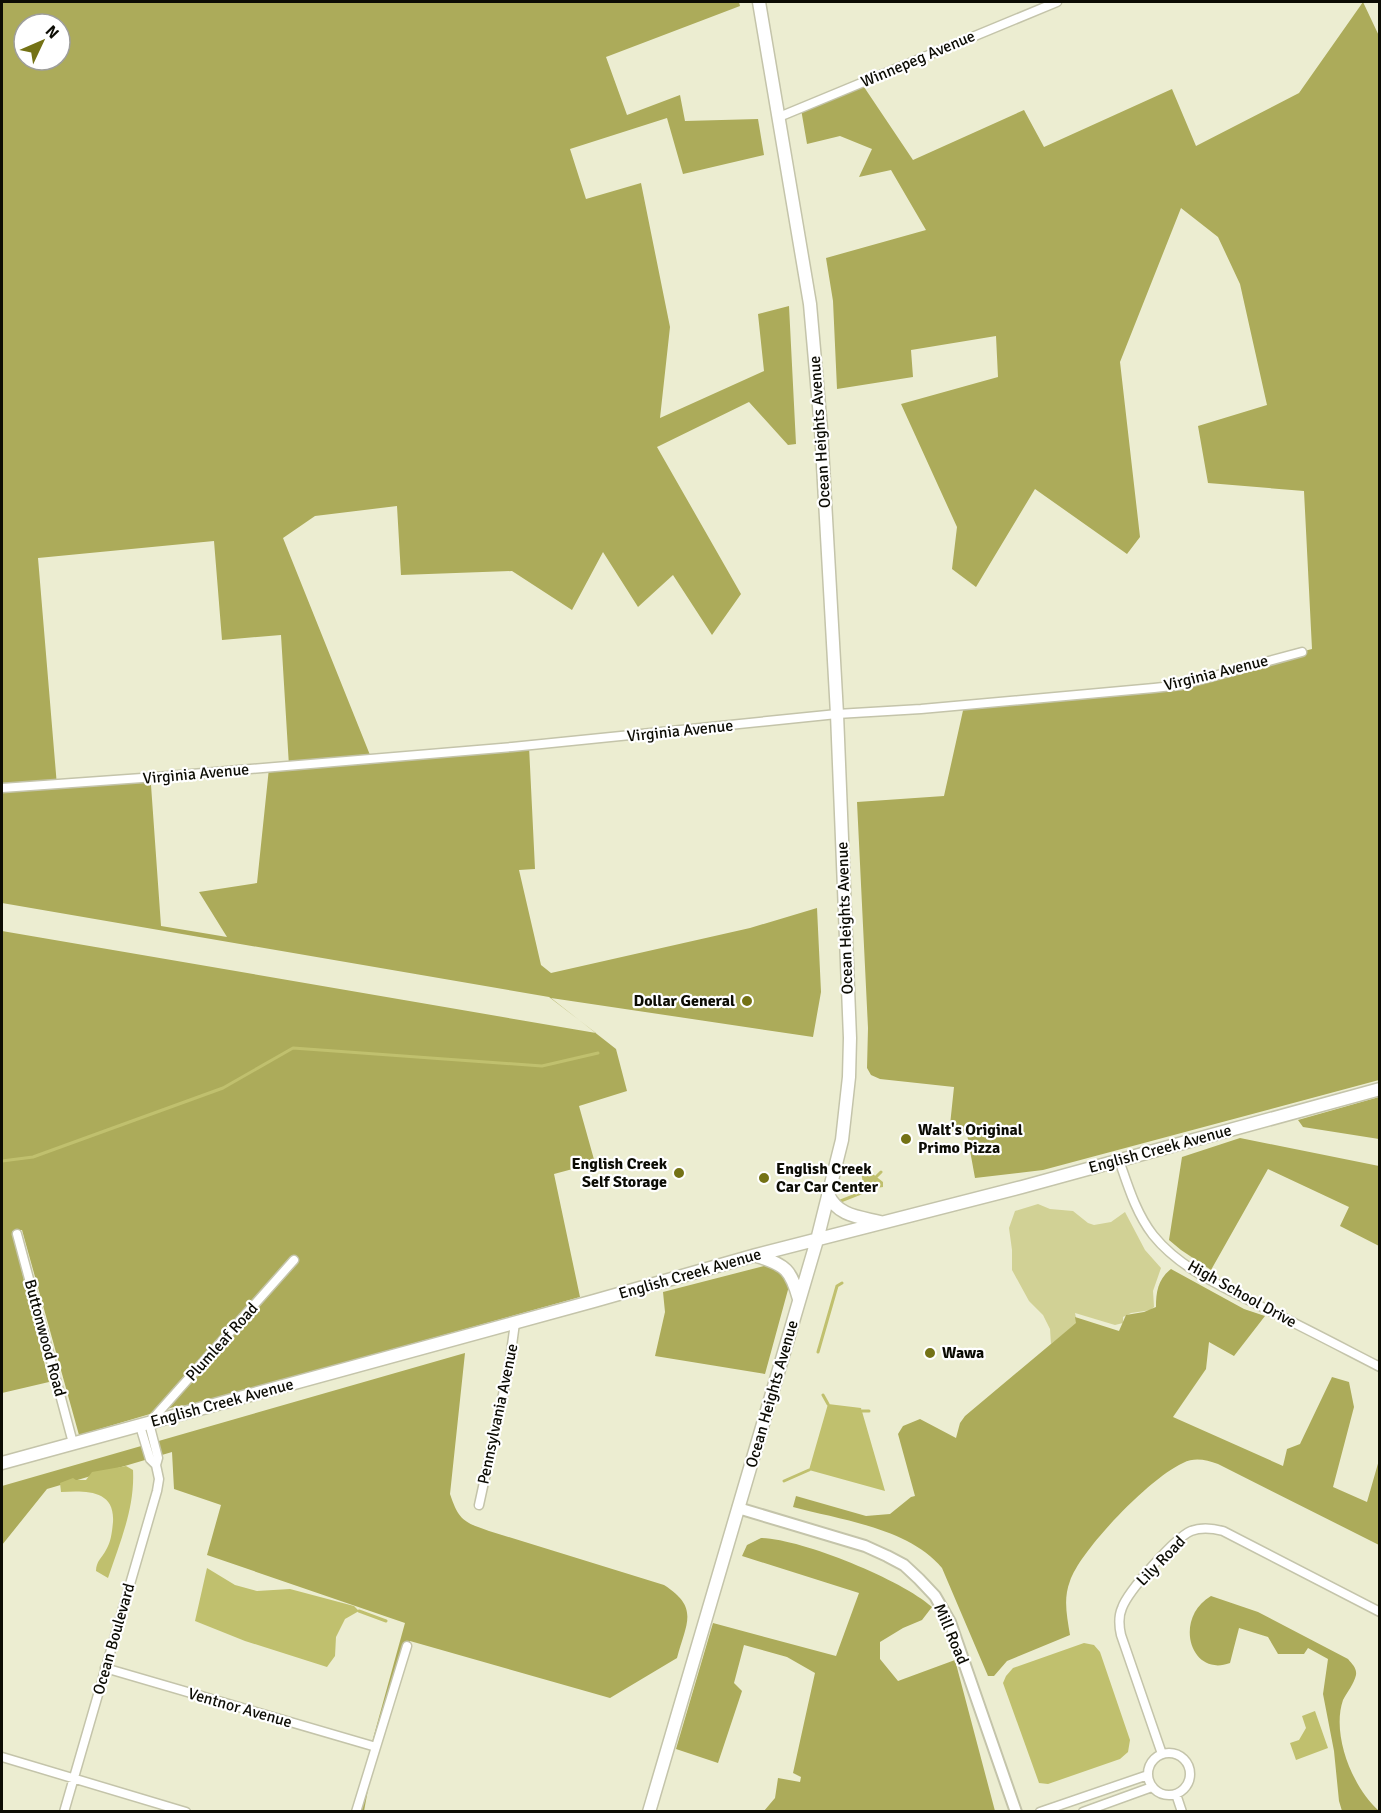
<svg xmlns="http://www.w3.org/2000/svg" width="1381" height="1813" font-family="Signika,sans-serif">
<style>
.green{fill:#d1d195}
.forest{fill:#acab5a;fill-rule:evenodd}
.water{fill:#c0c06e}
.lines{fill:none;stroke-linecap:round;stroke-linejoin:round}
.stream{stroke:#c0c06e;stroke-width:3}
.minor-casing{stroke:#c4c4aa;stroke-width:11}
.tertiary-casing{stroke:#c4c4aa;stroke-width:14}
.secondary-casing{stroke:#c4c4aa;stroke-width:15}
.minor{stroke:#fff;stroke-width:8}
.tertiary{stroke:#fff;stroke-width:10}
.secondary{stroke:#fff;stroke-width:12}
.poi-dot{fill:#747215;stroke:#fff;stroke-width:2}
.labels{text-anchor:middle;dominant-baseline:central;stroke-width:4.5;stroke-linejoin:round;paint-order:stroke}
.street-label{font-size:16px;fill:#0c0c04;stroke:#fff}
.poi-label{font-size:16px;font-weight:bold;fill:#0c0c04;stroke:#fff;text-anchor:start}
</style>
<rect width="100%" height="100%" fill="#ecedd1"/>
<path class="green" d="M 1038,1204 L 1050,1209 L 1073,1211 L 1088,1223 L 1094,1225 L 1111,1222 L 1125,1212 L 1145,1250 L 1161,1268 L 1153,1291 L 1154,1307 L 1151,1310 L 1131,1313 L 1123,1317 L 1123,1323 L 1115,1325 L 1075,1313 L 1077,1323 L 1051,1344 L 1050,1329 L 1043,1315 L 1029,1301 L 1012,1270 L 1012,1250 L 1009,1228 L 1015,1211 Z"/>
<path class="forest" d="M 2,2 L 739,2 L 740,6 L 606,57 L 627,115 L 680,95 L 685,121 L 758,119 L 764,155 L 683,174 L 667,118 L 570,149 L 586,199 L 641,183 L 670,327 L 660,418 L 764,371 L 758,314 L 789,306 L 796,444 L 788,445 L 749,402 L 657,447 L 741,594 L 712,635 L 673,575 L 638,607 L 603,552 L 572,610 L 512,571 L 401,575 L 397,506 L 315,516 L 283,538 L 372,760 L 529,746 L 535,869 L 519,870 L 541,965 L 551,973 L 750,928 L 817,908 L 821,992 L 813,1037 L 551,998 L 616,1049 L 627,1091 L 579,1106 L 595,1163 L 554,1174 L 580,1297 L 191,1405 L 177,1406 L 79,1435 L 22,1230 L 12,1231 L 49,1382 L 2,1393 L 2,931 L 596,1033 L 549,997 L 2,903 ZM 24,24 L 60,24 L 60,60 L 24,60 ZM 214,541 L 222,640 L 281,635 L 289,766 L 269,768 L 257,883 L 199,892 L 227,937 L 161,926 L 151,785 L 140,779 L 57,786 L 38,558 Z
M 1363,2 L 1380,38 L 1379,1080 L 1043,1170 L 975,1178 L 967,1134 L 951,1130 L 950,1125 L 954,1087 L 880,1079 L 871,1075 L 867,1068 L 868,1028 L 857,802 L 944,796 L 964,706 L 1180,683 L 1312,649 L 1304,491 L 1208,483 L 1198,426 L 1267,405 L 1240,284 L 1218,237 L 1181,208 L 1120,362 L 1140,537 L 1127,554 L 1035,489 L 976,587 L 952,569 L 957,527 L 901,404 L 998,377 L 996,336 L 911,350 L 913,377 L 837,389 L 833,301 L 826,258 L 926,230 L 891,170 L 859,177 L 872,149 L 840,136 L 807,144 L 801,109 L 862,84 L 913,160 L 1024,110 L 1044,147 L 1172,89 L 1196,146 L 1299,93 Z
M 1379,1097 L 1379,1139 L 1303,1127 L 1298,1120 Z
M 1240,1138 L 1379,1166 L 1379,1246 L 1340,1226 L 1349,1207 L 1268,1169 L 1211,1270 L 1181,1250 L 1169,1240 L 1182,1157 Z
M 764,1266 C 777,1266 785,1275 789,1286 L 765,1374 L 655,1356 L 665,1312 L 663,1292 Z
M 1171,1269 L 1244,1309 L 1265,1316 L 1234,1356 L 1209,1342 L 1206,1369 L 1173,1417 L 1283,1466 L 1287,1449 L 1300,1444 L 1332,1377 L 1349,1382 L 1354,1407 L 1333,1487 L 1367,1502 L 1379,1460 L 1379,1545 L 1218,1464 C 1206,1460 1195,1457 1183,1463 C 1151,1477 1081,1549 1070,1581 C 1063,1599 1067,1616 1070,1635 L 1007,1661 L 994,1676 L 988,1676 L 942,1568 C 909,1528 841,1520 793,1507 L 796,1496 L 866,1516 L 890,1514 L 911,1497 L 915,1496 L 898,1434 L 903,1426 L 920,1419 L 956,1438 L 960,1423 L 965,1416 L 1076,1323 L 1075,1317 L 1119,1331 L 1126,1315 L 1144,1312 L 1156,1307 C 1156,1292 1158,1279 1171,1269 Z
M 465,1353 L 450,1494 C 459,1521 464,1522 489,1531 L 664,1585 C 700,1608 686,1623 677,1658 L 610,1698 L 410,1641 L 376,1747 L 364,1811 L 353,1811 L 405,1623 L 207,1555 L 221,1505 L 174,1489 L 172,1452 L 47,1489 L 2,1545 L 2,1486 Z
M 761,1538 C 802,1539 902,1580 932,1607 L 922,1620 L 903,1628 L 880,1642 L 880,1659 L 898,1681 L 955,1660 L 995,1811 L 764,1811 L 775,1798 L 778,1778 L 800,1782 L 801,1777 L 793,1773 L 815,1673 L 787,1657 L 744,1645 L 734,1683 L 742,1691 L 718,1763 L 676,1749 L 713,1623 L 836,1656 L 859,1593 L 742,1556 L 747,1545 Z
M 1211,1596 L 1258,1612 L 1348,1659 C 1352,1664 1357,1668 1356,1675 C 1354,1684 1347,1692 1343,1700 C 1331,1735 1353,1788 1379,1811 L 1342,1811 L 1339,1801 L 1334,1751 L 1323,1694 L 1328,1659 L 1308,1648 L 1304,1654 L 1278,1654 L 1268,1637 L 1239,1628 L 1230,1663 C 1190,1678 1173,1618 1211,1596 Z"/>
<path class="water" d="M 864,1167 L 883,1182 L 883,1187 L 864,1190 L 861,1171 Z
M 828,1404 L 861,1408 L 885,1491 L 809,1470 Z
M 126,1466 L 133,1470 C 135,1508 120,1542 108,1578 L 96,1571 C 96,1561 102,1558 106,1550 C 111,1542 112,1532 113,1522 C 115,1489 85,1491 61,1492 L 60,1483 L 73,1478 L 76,1480 L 86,1480 L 92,1472 Z
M 207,1568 L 235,1585 L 257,1591 L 290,1589 L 354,1606 L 359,1611 L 345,1619 L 336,1637 L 335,1656 L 327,1667 L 245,1641 L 195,1621 Z
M 1084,1643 L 1094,1645 L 1100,1652 L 1130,1740 L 1128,1752 L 1120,1759 L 1048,1784 L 1039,1783 L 1003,1683 L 1006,1676 L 1013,1668 Z
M 1315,1711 L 1328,1748 L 1296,1760 L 1290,1743 L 1299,1740 L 1306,1728 L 1302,1716 Z"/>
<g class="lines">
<path class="stream" d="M 2,1161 L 33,1157 L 223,1088 L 293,1048 L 542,1066 L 598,1053
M 875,1178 L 881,1172
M 838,1202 L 866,1191
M 818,1352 L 837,1286 L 842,1283
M 823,1395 L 828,1404
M 862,1411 L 869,1411
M 784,1481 L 809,1470
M 359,1611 L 386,1621"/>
<g class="minor-casing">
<path id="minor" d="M 779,117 L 1057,2
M 2,788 L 156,777 L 512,747 L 837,714 L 921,709 L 1154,688 L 1181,685 L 1302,652
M 1119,1160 C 1128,1186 1136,1213 1153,1235 C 1181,1270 1226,1288 1264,1308 C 1303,1327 1341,1347 1380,1367
M 17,1234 L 73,1443
M 140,1426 L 150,1459 L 156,1465
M 479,1505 L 509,1367 L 515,1323
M 105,1668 L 376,1747
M1148 1774a21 21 0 1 1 42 0a21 21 0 1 1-42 0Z
M 1162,1754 L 1121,1635 C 1119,1626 1118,1617 1122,1608 C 1128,1591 1175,1538 1191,1531 C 1201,1527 1212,1528 1223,1531 L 1380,1612
M 2,1757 L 186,1812
M 1176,1794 L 1182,1812
M 64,1812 L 157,1491 L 159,1479 L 156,1465 L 158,1458 L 149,1423 L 294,1260
M 356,1812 L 407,1646
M 1040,1812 L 1148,1775
M 1083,1812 L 1152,1787"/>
</g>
<g class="tertiary-casing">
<path id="tertiary" d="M 738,1508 L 865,1546 L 887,1556 L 904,1565 L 919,1579 L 935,1596 L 950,1622 L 1016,1812"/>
</g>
<g class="secondary-casing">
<path id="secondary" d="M 828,1194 C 837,1216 860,1217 880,1222
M 757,1256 C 786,1265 791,1270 799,1299
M 2,1463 L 594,1301 L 756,1255 L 1022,1187 L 1380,1089
M 649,1812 L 817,1240 L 842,1140 L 849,1077 L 850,1038 L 837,714 L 821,429 L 810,304 L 759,2"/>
</g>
<use href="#minor" class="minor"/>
<use href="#tertiary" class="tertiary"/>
<use href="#secondary" class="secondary"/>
</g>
<g class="poi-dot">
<circle cx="747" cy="1001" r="6"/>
<circle cx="906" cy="1139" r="6"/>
<circle cx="679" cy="1173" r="6"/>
<circle cx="764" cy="1178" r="6"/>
<circle cx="930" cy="1353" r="6"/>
</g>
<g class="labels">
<g class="street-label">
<text transform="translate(918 59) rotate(-23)">Winnepeg Avenue</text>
<text transform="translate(820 432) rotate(-94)">Ocean Heights Avenue</text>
<text transform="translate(1216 673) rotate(-14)">Virginia Avenue</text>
<text transform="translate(680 731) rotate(-6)">Virginia Avenue</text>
<text transform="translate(196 774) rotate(-5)">Virginia Avenue</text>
<text transform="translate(845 918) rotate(-92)">Ocean Heights Avenue</text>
<text transform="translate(1160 1149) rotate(-15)">English Creek Avenue</text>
<text transform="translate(690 1274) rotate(-16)">English Creek Avenue</text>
<text transform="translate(1242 1294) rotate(29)">High School Drive</text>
<text transform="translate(45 1338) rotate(75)">Buttonwood Road</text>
<text transform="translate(222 1342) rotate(-48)">Plumleaf Road</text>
<text transform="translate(772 1394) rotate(-74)">Ocean Heights Avenue</text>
<text transform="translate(222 1403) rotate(-15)">English Creek Avenue</text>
<text transform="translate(498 1414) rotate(-78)">Pennsylvania Avenue</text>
<text transform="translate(1161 1561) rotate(-46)">Lily Road</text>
<text transform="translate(951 1634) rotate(67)">Mill Road</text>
<text transform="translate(114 1639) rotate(-74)">Ocean Boulevard</text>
<text transform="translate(240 1708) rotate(16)">Ventnor Avenue</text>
</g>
<g class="poi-label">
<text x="735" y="1001" text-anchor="end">Dollar General</text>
<text x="918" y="1130">Walt's Original<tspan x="918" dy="18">Primo Pizza</tspan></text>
<text x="667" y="1164" text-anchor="end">English Creek<tspan x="667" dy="18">Self Storage</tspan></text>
<text x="776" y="1169">English Creek<tspan x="776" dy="18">Car Car Center</tspan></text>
<text x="942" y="1353">Wawa</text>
</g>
</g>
<rect width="1381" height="1813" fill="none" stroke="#0c0c04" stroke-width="6"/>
<g transform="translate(42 42) rotate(46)"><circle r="28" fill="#ffffff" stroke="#9e9e9b" stroke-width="1.5"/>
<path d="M0-4.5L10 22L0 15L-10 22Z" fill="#747215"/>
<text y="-9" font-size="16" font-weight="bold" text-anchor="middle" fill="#0c0c04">N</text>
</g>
</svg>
